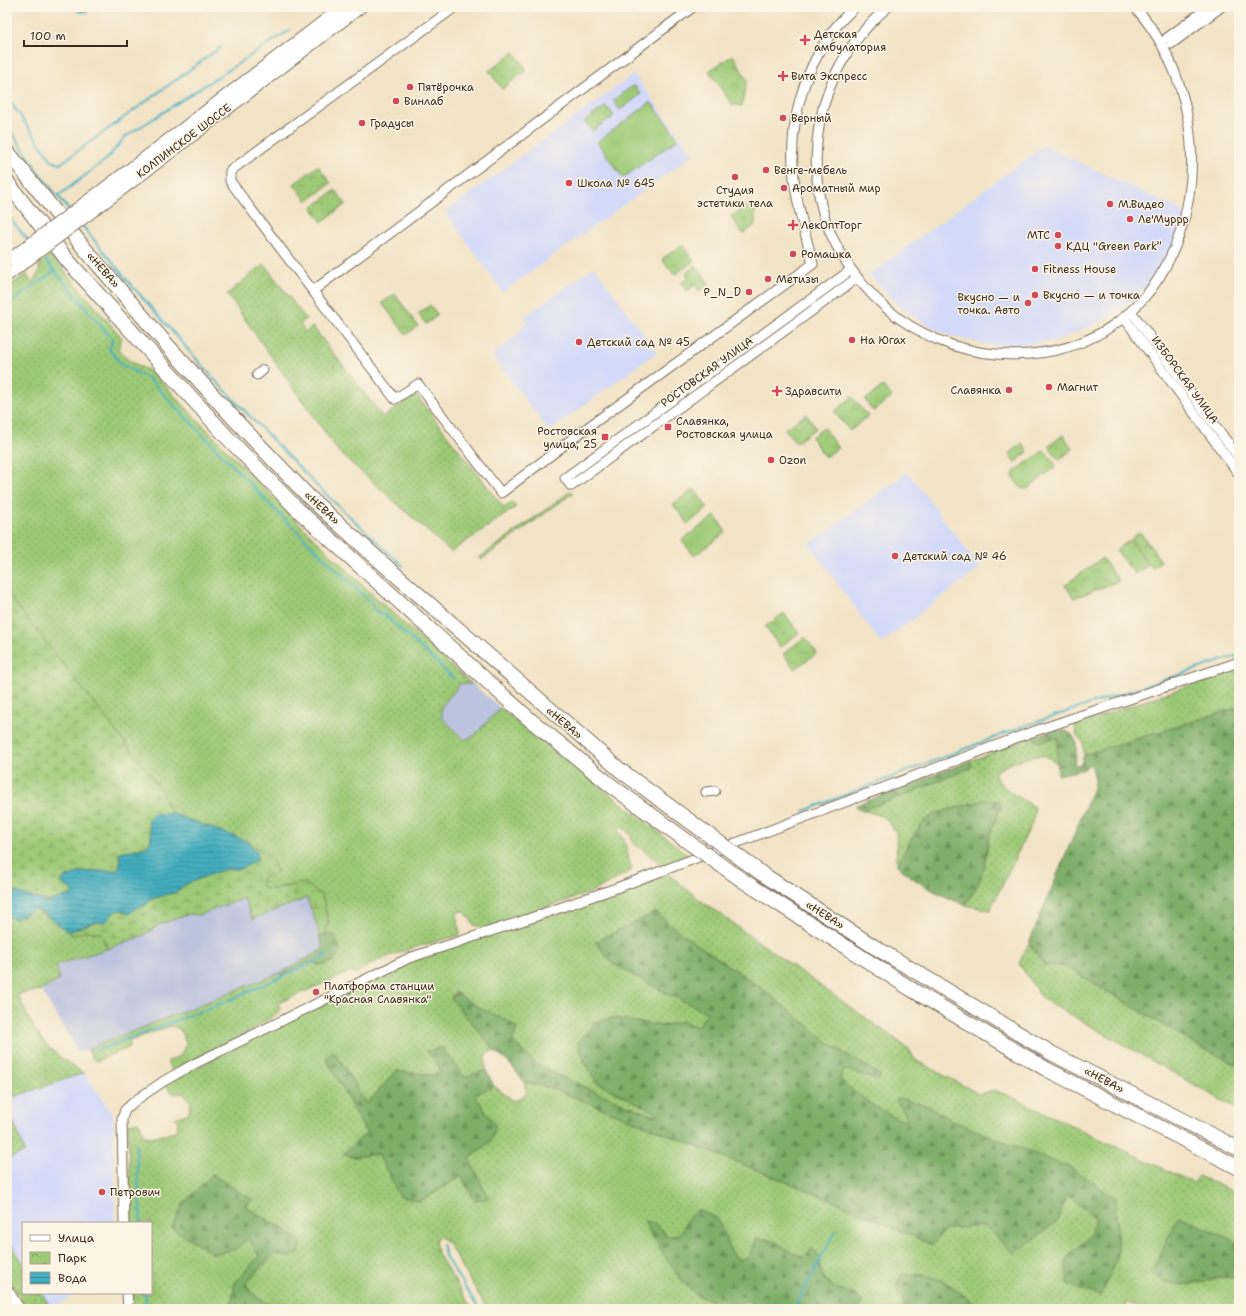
<svg xmlns="http://www.w3.org/2000/svg" width="1246" height="1316" font-family="'Shantell Sans',sans-serif">
<style>
.built{fill:#d3d9f9}
.industrial{fill:#bcc3de}
.grass{fill:url(#grass-dots);stroke:#6c7a4a;fill-rule:evenodd}
.forest{fill:url(#forest-firs);stroke:#5c6c43}
.wetland{fill:url(#wetland-marsh);stroke:#6c7a4a}
.park{fill:url(#park-crowns);stroke:#6c7a4a}
.pitch{fill:#9eca77;stroke:#6c7a4a}
.water{fill:url(#water-rules);stroke:#3e6c6f}
.lines{fill:none;stroke-linecap:round;stroke-linejoin:round}
.stream{stroke:#42aec0;stroke-width:2}
.river{stroke:#42aec0;stroke-width:12}
.minor-casing{stroke:#7b6b59;stroke-width:11}
.major-casing{stroke:#7b6b59;stroke-width:14}
.highway-casing{stroke:#7b6b59;stroke-width:16}
.minor{stroke:#fff;stroke-width:9}
.major{stroke:#fff;stroke-width:12}
.highway{stroke:#fff;stroke-width:14}
.major-bridge-casing{stroke:#7b6b59;stroke-width:14;stroke-linecap:butt}
.highway-bridge-casing{stroke:#7b6b59;stroke-width:16;stroke-linecap:butt}
.major-bridge{stroke:#fff;stroke-width:12}
.highway-bridge{stroke:#fff;stroke-width:14}
.poi-dot{fill:#d1495b;stroke:#fcf5e5;stroke-width:1.5}
.labels{text-anchor:middle;dominant-baseline:central;stroke-width:3;stroke-linejoin:round;paint-order:stroke}
.poi-label{font-size:11px;fill:#3b2a1e;stroke:#fcf5e5;text-anchor:start}
.street-label{font-size:11px;fill:#3b2a1e;stroke:#fcf5e5}
</style>
<defs>
<pattern id="grass-dots" width="8" height="8" patternUnits="userSpaceOnUse"><rect width="8" height="8" fill="#9eca77"/><path d="M2 2h.1M6 6h.1" fill="none" stroke="#82a461" stroke-width="1.8" stroke-linecap="round"/></pattern>
<pattern id="forest-firs" width="22" height="20" patternUnits="userSpaceOnUse"><rect width="22" height="20" fill="#7eae68"/><path d="M5 1l3.5 6h-7zM16 11l3.5 6h-7z" fill="#688e55"/></pattern>
<pattern id="wetland-marsh" width="20" height="14" patternUnits="userSpaceOnUse"><rect width="20" height="14" fill="#9eca77"/><path d="M1 5h8M5 5V1M11 12h8M15 12V8" fill="none" stroke="#82a461"/></pattern>
<pattern id="park-crowns" width="20" height="18" patternUnits="userSpaceOnUse"><rect width="20" height="18" fill="#9eca77"/><path d="M2 6a3 3 0 1 1 6 0M12 15a3 3 0 1 1 6 0" fill="none" stroke="#82a461"/></pattern>
<pattern id="water-rules" width="6" height="5" patternUnits="userSpaceOnUse"><rect width="6" height="5" fill="#42aec0"/><path d="M0 2.5h6" fill="none" stroke="#388e9b"/></pattern>
</defs>
<rect width="100%" height="100%" fill="#fcf5e5"/>
<filter id="ink" filterUnits="userSpaceOnUse"><feTurbulence type="fractalNoise" baseFrequency=".025" numOctaves="2"/><feDisplacementMap in="SourceGraphic" scale="8" xChannelSelector="R" yChannelSelector="G"/><feConvolveMatrix kernelMatrix="1 2 1 2 8 2 1 2 1" color-interpolation-filters="sRGB"/></filter>
<filter id="wash" filterUnits="userSpaceOnUse"><feTurbulence type="fractalNoise" baseFrequency=".012" numOctaves="4" result="noise"/><feDisplacementMap in="SourceGraphic" scale="16" xChannelSelector="R" yChannelSelector="G"/><feGaussianBlur stdDeviation="0.9" result="paint"/><feColorMatrix in="noise" values="0 0 0 0 0 0 0 0 0 0 0 0 0 0 0 0 0 1.4 0 .05"/><feComposite in="paint" operator="in"/></filter>
<g filter="url(#wash)">
<rect width="100%" height="100%" fill="#f1e3c6"/>
<path class="built" d="M 634,74 L 693,155 L 503,292 L 445,212 Z
M 1044,146 L 1189,214 L 1173,250 L 1160,271 L 1130,302 L 1111,316 L 1087,328 L 1054,341 L 1019,345 L 988,345 L 951,336 L 927,325 L 901,308 L 869,275 Z
M 594,267 L 657,352 L 549,431 L 492,355 L 521,333 L 519,329 L 528,323 L 524,317 Z
M 908,472 L 980,568 L 881,643 L 809,544 Z
M 84,1073 L 113,1114 L 115,1223 L 23,1223 L 23,1263 L 7,1237 L 7,1159 L 24,1152 L 7,1105 L 7,1099 Z
M 42,1293 L 78,1293 L 51,1309 Z"/>
<path class="industrial" d="M 460,683 L 472,684 L 510,716 L 492,765 L 410,692 Z
M 244,898 L 252,918 L 307,898 L 311,913 L 317,921 L 323,949 L 280,973 L 79,1053 L 41,990 L 60,980 L 56,966 L 144,935 L 160,924 L 190,914 L 199,915 Z"/>
<path class="grass" d="M 51,255 L 122,338 L 118,349 L 128,360 L 153,373 C 255,481 359,587 472,684 L 461,683 L 441,707 L 442,718 L 465,740 L 474,736 L 500,708 L 688,855 L 664,866 L 632,842 L 631,835 L 622,827 L 618,830 L 624,840 L 632,870 L 592,892 L 485,928 L 474,925 L 465,911 L 457,912 L 460,935 C 429,944 380,954 356,974 L 350,971 L 343,975 L 278,1003 L 281,1011 L 250,1031 L 172,1070 L 167,1062 L 181,1055 L 186,1043 L 180,1029 L 171,1026 L 129,1041 L 130,1047 L 97,1061 L 91,1057 L 88,1049 L 280,973 L 281,975 L 308,962 L 322,965 L 335,936 L 326,933 L 328,921 L 322,895 L 285,886 L 268,890 L 262,886 L 262,877 L 277,873 L 267,854 L 247,841 L 171,813 L 161,791 L 149,773 L 7,593 L 7,288 L 26,274 L 32,283 L 39,272 L 39,265 Z
M 264,264 L 306,319 L 300,324 L 305,332 L 313,327 L 383,417 L 416,395 L 504,508 L 513,502 L 516,507 L 451,552 L 338,451 L 227,294 Z
M 571,491 L 573,493 L 481,560 L 479,558 Z
M 1239,668 L 1239,707 L 1084,755 L 1083,742 L 1077,736 L 1075,725 Z
M 1036,736 L 1035,740 L 1038,742 L 1058,738 L 1057,763 C 1053,761 1049,758 1046,756 C 1034,753 1003,765 994,773 C 1002,792 1021,796 1035,808 L 1033,821 L 990,910 L 965,905 L 978,884 L 989,837 L 1001,807 L 972,803 L 956,809 L 937,813 L 924,821 L 912,838 L 897,865 L 896,832 L 884,817 L 863,810 L 910,793 L 970,768 L 972,765 L 970,761 Z
M 667,873 L 700,900 L 909,1049 L 915,1060 L 979,1094 L 994,1090 L 1009,1096 L 1194,1183 L 1198,1176 L 1239,1194 L 1239,1243 L 1179,1216 L 1152,1272 L 1184,1285 L 1227,1277 L 1239,1279 L 1239,1309 L 1144,1309 L 1125,1302 L 1126,1309 L 979,1309 C 954,1284 938,1274 902,1274 C 895,1286 896,1292 904,1303 L 903,1309 L 859,1309 L 862,1302 L 854,1294 L 835,1288 L 826,1281 L 820,1270 L 820,1256 L 812,1248 L 806,1258 C 791,1254 781,1243 767,1239 L 748,1258 L 738,1260 L 731,1251 L 717,1219 L 687,1221 C 684,1233 677,1237 665,1236 L 663,1230 L 654,1239 L 691,1290 L 700,1297 L 711,1300 L 715,1309 L 487,1309 L 448,1243 L 439,1236 L 435,1241 L 437,1252 L 472,1309 L 275,1309 L 249,1291 L 246,1283 L 274,1254 L 289,1256 L 299,1252 L 286,1230 L 257,1214 L 246,1206 L 253,1200 L 172,1227 L 213,1254 L 236,1249 L 249,1238 L 259,1256 L 235,1283 L 230,1309 L 134,1309 L 133,1293 L 151,1293 L 151,1223 L 131,1223 L 128,1124 L 137,1122 L 141,1125 L 142,1132 L 147,1137 L 165,1135 L 177,1130 L 178,1122 L 175,1118 L 189,1113 L 191,1102 L 183,1093 L 174,1094 L 169,1090 L 166,1083 L 411,960 L 606,898 L 614,901 ZM 656,912 L 682,934 L 760,987 L 830,1044 L 880,1075 L 872,1079 L 853,1070 L 843,1070 L 840,1079 C 859,1096 882,1115 907,1121 L 904,1111 L 896,1100 L 900,1098 L 928,1106 L 955,1122 L 1116,1198 L 1069,1285 L 1065,1260 L 1089,1236 L 1097,1219 L 1067,1194 L 985,1226 L 945,1229 L 932,1245 L 844,1205 L 551,1088 L 524,1082 L 527,1094 L 514,1101 L 494,1086 L 475,1095 L 496,1127 L 490,1142 L 469,1158 L 488,1198 L 475,1201 L 462,1176 L 421,1201 L 401,1197 L 378,1154 L 354,1157 L 344,1154 L 366,1133 L 326,1058 L 334,1051 L 367,1104 L 396,1071 L 432,1075 L 442,1070 L 427,1051 L 443,1048 L 464,1077 L 486,1070 L 485,1056 L 491,1051 L 496,1052 L 451,998 L 455,992 L 476,1006 L 538,1065 L 588,1089 L 651,1115 L 660,1114 L 596,1082 L 584,1060 L 578,1043 L 613,1018 L 661,1026 L 683,1021 L 697,1027 L 708,1013 L 657,988 L 612,963 L 596,942 Z
M 34,909 L 49,917 L 72,935 L 87,931 L 101,933 L 107,949 L 56,965 L 60,980 L 41,990 L 18,994 C 23,1006 28,1019 35,1030 C 47,1049 65,1062 84,1073 L 7,1099 L 7,917 L 16,919 Z
M 1029,943 L 1044,965 L 1065,966 L 1202,1048 L 1239,1066 L 1239,1110 L 1043,999 L 1019,964 Z
M 7,1105 L 25,1152 L 7,1159 Z
M 7,1237 L 23,1263 L 23,1293 L 42,1293 L 51,1309 L 27,1309 L 7,1276 Z"/>
<path class="forest" d="M 1239,707 L 1239,1066 L 1202,1048 L 1065,966 L 1044,965 L 1029,943 L 1093,788 L 1095,778 L 1091,765 L 1087,765 L 1085,769 L 1058,775 L 1057,758 L 1058,738 L 1051,738 L 1038,742 L 1035,740 L 1036,736 C 1065,725 1083,729 1074,764 L 1080,766 L 1084,755 Z
M 970,761 L 972,765 L 970,768 L 910,793 L 863,810 L 857,809 L 856,805 Z
M 984,800 L 999,801 L 1001,807 L 989,837 L 984,868 L 978,884 L 965,905 C 940,895 917,884 897,865 L 912,838 L 924,821 L 937,813 Z
M 656,912 L 682,934 L 760,987 L 830,1044 L 880,1075 L 879,1080 C 865,1078 857,1070 843,1070 L 840,1079 C 855,1093 886,1117 907,1121 L 904,1111 L 896,1100 L 900,1098 L 928,1106 L 955,1122 L 1071,1168 L 1116,1198 L 1118,1256 L 1100,1296 L 1069,1285 L 1065,1260 L 1089,1236 L 1096,1219 L 1067,1194 L 1057,1222 L 1014,1254 L 985,1226 L 945,1229 L 932,1245 L 844,1205 L 551,1088 L 524,1082 L 509,1063 L 496,1052 L 451,998 L 455,992 L 476,1006 L 506,1020 L 517,1028 L 513,1041 L 538,1065 L 588,1089 L 651,1115 L 659,1114 L 596,1082 L 584,1060 L 578,1043 L 594,1022 L 613,1018 L 661,1026 L 683,1021 L 697,1027 L 707,1013 L 657,988 L 612,963 L 595,942 Z
M 326,933 L 335,936 L 341,950 L 334,961 L 322,965 L 308,962 L 281,975 L 280,973 L 323,949 L 319,936 Z
M 443,1048 L 464,1077 L 486,1070 L 494,1086 L 475,1095 L 496,1127 L 490,1142 L 469,1158 L 488,1198 L 475,1201 L 461,1176 L 421,1201 L 400,1197 L 378,1154 L 354,1157 L 343,1154 L 366,1133 L 326,1058 L 334,1051 L 367,1104 L 396,1071 L 432,1075 L 442,1071 L 427,1051 Z
M 212,1174 L 253,1200 L 246,1206 C 264,1220 284,1228 302,1243 L 299,1252 L 289,1257 L 274,1254 L 246,1283 L 249,1291 L 275,1309 L 230,1309 L 235,1283 L 259,1256 L 249,1238 L 236,1249 L 213,1254 L 172,1228 L 183,1204 Z
M 697,1210 L 717,1218 L 731,1251 L 738,1260 L 748,1258 L 756,1239 C 781,1239 784,1252 806,1258 L 812,1248 L 820,1256 L 820,1270 L 826,1281 L 835,1288 L 854,1294 L 863,1302 L 859,1309 L 753,1309 L 746,1301 L 740,1309 L 715,1309 L 711,1300 C 706,1298 701,1298 697,1295 C 681,1285 653,1239 644,1221 C 654,1222 662,1226 665,1236 C 678,1237 682,1233 686,1222 C 688,1217 694,1213 697,1210 Z
M 1179,1216 L 1239,1243 L 1239,1279 C 1235,1278 1230,1277 1226,1277 C 1200,1278 1174,1296 1151,1272 Z
M 902,1274 C 938,1274 954,1284 979,1309 L 903,1309 L 904,1303 C 896,1292 895,1286 902,1274 Z"/>
<path class="wetland" d="M 7,593 L 149,773 L 161,791 L 171,813 L 154,814 L 148,823 C 158,857 137,844 119,853 L 120,866 L 117,870 L 81,872 L 64,878 L 61,883 L 71,889 L 73,894 L 47,902 L 7,889 Z
M 247,841 C 261,850 274,856 277,873 L 263,877 L 262,886 L 268,890 L 304,883 L 322,895 L 328,921 L 326,933 L 319,936 C 317,922 311,911 307,898 L 252,919 L 244,898 L 199,915 L 190,914 L 160,924 L 144,935 L 107,949 L 101,933 L 87,931 L 72,935 L 68,932 L 94,922 L 106,922 L 115,911 L 121,910 L 130,914 L 137,907 L 145,906 L 151,899 L 176,892 L 186,884 L 225,869 L 240,869 L 257,852 Z"/>
<path class="park" d="M 514,52 L 527,70 L 502,89 L 489,71 Z
M 733,55 L 747,80 L 742,106 L 732,105 L 709,71 Z
M 318,166 L 331,183 L 307,201 L 294,184 Z
M 335,190 L 346,204 L 322,222 L 312,208 Z
M 745,206 L 755,209 L 755,225 L 743,234 L 731,217 Z
M 682,245 L 694,261 L 674,275 L 662,259 Z
M 696,265 L 709,284 L 699,291 L 695,285 L 687,291 L 681,283 L 689,278 L 686,273 Z
M 395,294 L 418,326 L 406,335 L 382,303 Z
M 430,305 L 438,315 L 426,324 L 418,314 Z
M 883,386 L 892,397 L 873,411 L 865,400 Z
M 852,397 L 868,416 L 850,431 L 834,412 Z
M 806,414 L 816,428 L 796,443 L 785,429 Z
M 824,428 L 838,448 L 825,457 L 811,437 Z
M 1063,435 L 1073,449 L 1059,460 L 1049,446 Z
M 1022,443 L 1028,452 L 1015,462 L 1009,454 Z
M 694,489 L 708,508 L 688,524 L 673,504 Z
M 1140,532 L 1161,561 L 1152,568 L 1131,539 Z
M 1102,558 L 1119,581 L 1074,598 L 1065,585 Z
M 784,613 L 799,633 L 780,647 L 765,627 Z
M 805,637 L 817,653 L 795,669 L 783,654 Z"/>
<path class="pitch" d="M 634,85 L 641,94 L 620,110 L 613,100 Z
M 651,102 L 678,139 L 623,178 L 597,142 Z
M 606,106 L 614,116 L 592,131 L 585,121 Z
M 1043,451 L 1046,452 L 1055,464 L 1055,467 L 1027,489 L 1021,488 L 1013,477 L 1014,472 Z
M 715,516 L 726,532 L 694,556 L 682,540 Z
M 1130,540 L 1148,565 L 1135,574 L 1116,550 Z"/>
<path class="water" d="M 171,813 L 247,841 L 257,852 L 258,860 L 240,869 L 225,869 L 186,884 L 176,892 L 151,899 L 145,906 L 137,907 L 130,914 L 122,910 L 115,911 L 106,922 L 94,922 L 68,932 C 58,924 45,912 34,909 L 16,919 L 7,917 L 7,889 L 47,902 L 73,894 L 71,889 L 61,883 L 64,878 L 81,872 L 117,870 L 120,866 L 119,853 C 129,848 151,853 151,837 C 151,830 147,825 149,818 L 154,814 Z"/>
<g class="lines">
<path class="stream" d="M 7,97 L 52,161 L 60,164 L 221,47
M 7,126 L 43,178 L 69,210
M 58,196 L 107,159 L 125,137 L 290,30
M 7,215 L 28,240
M 81,224 L 127,280 L 214,379 L 319,488 L 403,566
M 41,255 L 113,340 L 109,349 L 122,365 L 149,379 L 280,515 L 372,604 L 373,608 L 379,614 L 384,614 L 454,679
M 7,305 L 55,271
M 804,811 L 1027,725 L 1239,655
M 96,1051 L 230,1000 L 329,955
M 136,1145 L 141,1223
M 442,1244 L 446,1258 L 479,1309
M 145,1293 L 146,1309
M 794,1309 L 836,1230"/>
<path class="river" d="M 81,7 L 85,7"/>
</g>
</g>
<g filter="url(#ink)">
<g class="lines">
<g class="minor-casing">
<path id="minor" d="M 455,7 L 230,171 L 230,181 C 284,254 340,326 395,399 L 418,384 L 501,493 L 580,433 L 813,264 C 806,236 797,207 794,178 C 788,126 802,74 832,32 C 838,23 847,15 855,7
M 888,7 C 834,52 809,119 818,188 C 824,235 851,277 886,308 C 916,334 956,351 996,354 C 1190,369 1246,133 1135,7
M 1167,38 L 1209,7
M 1171,44 L 1221,7
M 851,270 L 565,478 L 571,486 L 857,278
M 314,290 L 693,7
M 1133,314 L 1239,458
M 1125,319 L 1239,474
M 257,375 L 263,370
M 706,792 L 715,791
M 124,1223 L 122,1119 L 125,1110 L 136,1100 L 164,1081 L 194,1064 L 409,958 L 528,919 L 619,887 L 1029,733 L 1239,662
M 127,1293 L 128,1309"/>
</g>
<g class="major-casing">
<path id="major" d="M 128,171 L 343,7
M 135,179 L 360,7
M 7,275 L 19,266"/>
</g>
<g class="highway-casing">
<path id="highway" d="M 7,151 L 84,248 L 168,346 L 239,424 L 310,498 L 388,568 L 620,770 L 710,836
M 7,182 L 68,261 L 88,283 L 226,436 L 298,510 L 528,718 L 609,784 L 691,844
M 761,873 L 873,946 L 1053,1054 L 1239,1149
M 742,880 L 911,989 L 1046,1069 L 1239,1168
M 7,1293 L 17,1309"/>
</g>
<use href="#minor" class="minor"/>
<use href="#major" class="major"/>
<use href="#highway" class="highway"/>
<g class="major-bridge-casing">
<path id="major-bridge" d="M 12,258 L 128,171
M 19,266 L 135,179"/>
</g>
<g class="highway-bridge-casing">
<path id="highway-bridge" d="M 710,836 L 761,873
M 691,844 L 742,880"/>
</g>
<use href="#major-bridge" class="major-bridge"/>
<use href="#highway-bridge" class="highway-bridge"/>
</g>
</g>
<g class="poi-dot">
<path d="M803 34h4v4h4v4h-4v4h-4v-4h-4v-4h4z"/>
<path d="M781 70h4v4h4v4h-4v4h-4v-4h-4v-4h4z"/>
<circle cx="410" cy="87" r="4"/>
<circle cx="396" cy="101" r="4"/>
<circle cx="783" cy="118" r="4"/>
<circle cx="362" cy="123" r="4"/>
<circle cx="766" cy="170" r="4"/>
<circle cx="735" cy="177" r="4"/>
<circle cx="569" cy="183" r="4"/>
<circle cx="784" cy="188" r="4"/>
<circle cx="1110" cy="204" r="4"/>
<circle cx="1130" cy="219" r="4"/>
<path d="M791 219h4v4h4v4h-4v4h-4v-4h-4v-4h4z"/>
<circle cx="1058" cy="235" r="4"/>
<circle cx="1058" cy="246" r="4"/>
<circle cx="793" cy="254" r="4"/>
<circle cx="1035" cy="269" r="4"/>
<circle cx="768" cy="279" r="4"/>
<circle cx="749" cy="292" r="4"/>
<circle cx="1035" cy="295" r="4"/>
<circle cx="1028" cy="303" r="4"/>
<circle cx="852" cy="340" r="4"/>
<circle cx="579" cy="342" r="4"/>
<circle cx="1049" cy="387" r="4"/>
<circle cx="1009" cy="390" r="4"/>
<path d="M775 385h4v4h4v4h-4v4h-4v-4h-4v-4h4z"/>
<rect x="664" y="423" width="8" height="8" rx="2"/>
<rect x="601" y="433" width="8" height="8" rx="2"/>
<circle cx="771" cy="460" r="4"/>
<circle cx="895" cy="556" r="4"/>
<circle cx="316" cy="992" r="4"/>
<circle cx="102" cy="1192" r="4"/>
</g>
<g class="labels">
<g class="poi-label">
<text x="814" y="34">Детская<tspan x="814" dy="13">амбулатория</tspan></text>
<text x="791" y="76">Вита Экспресс</text>
<text x="418" y="87">Пятёрочка</text>
<text x="404" y="101">Винлаб</text>
<text x="791" y="118">Верный</text>
<text x="370" y="123">Градусы</text>
<text x="774" y="170">Венге-мебель</text>
<text x="577" y="183">Школа № 645</text>
<text x="792" y="188">Ароматный мир</text>
<text x="735" y="190" text-anchor="middle">Студия<tspan x="735" dy="13">эстетики тела</tspan></text>
<text x="1118" y="204">М.Видео</text>
<text x="1138" y="219">Ле'Муррр</text>
<text x="801" y="225">ЛекОптТорг</text>
<text x="1050" y="235" text-anchor="end">МТС</text>
<text x="1066" y="246">КДЦ "Green Park"</text>
<text x="801" y="254">Ромашка</text>
<text x="1043" y="269">Fitness House</text>
<text x="776" y="279">Метизы</text>
<text x="741" y="292" text-anchor="end">P_N_D</text>
<text x="1043" y="295">Вкусно — и точка</text>
<text x="1020" y="297" text-anchor="end">Вкусно — и<tspan x="1020" dy="13">точка. Авто</tspan></text>
<text x="860" y="340">На Югах</text>
<text x="587" y="342">Детский сад № 45</text>
<text x="1057" y="387">Магнит</text>
<text x="1001" y="390" text-anchor="end">Славянка</text>
<text x="785" y="391">Здравсити</text>
<text x="676" y="421">Славянка,<tspan x="676" dy="13">Ростовская улица</tspan></text>
<text x="597" y="431" text-anchor="end">Ростовская<tspan x="597" dy="13">улица, 25</tspan></text>
<text x="779" y="460">Ozon</text>
<text x="903" y="556">Детский сад № 46</text>
<text x="324" y="986">Платформа станции<tspan x="324" dy="13">"Красная Славянка"</tspan></text>
<text x="110" y="1192">Петрович</text>
</g>
<g class="street-label">
<text transform="translate(184 141) rotate(-37)">КОЛПИНСКОЕ ШОССЕ</text>
<text transform="translate(103 270) rotate(49)">«НЕВА»</text>
<text transform="translate(707 372) rotate(-36)">РОСТОВСКАЯ УЛИЦА</text>
<text transform="translate(1185 380) rotate(54)">ИЗБОРСКАЯ УЛИЦА</text>
<text transform="translate(322 508) rotate(43)">«НЕВА»</text>
<text transform="translate(564 723) rotate(40)">«НЕВА»</text>
<text transform="translate(825 915) rotate(33)">«НЕВА»</text>
<text transform="translate(1104 1080) rotate(28)">«НЕВА»</text>
</g>
</g>
<rect width="1246" height="1316" fill="none" stroke="#fcf5e5" stroke-width="24"/>
<rect x="22" y="1222" width="130" height="72" fill="#fcf5e5" stroke="#afa495"/>
<rect x="30" y="1235" width="20" height="6" fill="#ffffff" stroke="#afa495"/>
<text x="58" y="1242" font-size="12" fill="#3b2a1e">Улица</text>
<rect x="30" y="1252" width="20" height="12" fill="url(#park-crowns)" stroke="#afa495"/>
<text x="58" y="1262" font-size="12" fill="#3b2a1e">Парк</text>
<rect x="30" y="1272" width="20" height="12" fill="url(#water-rules)" stroke="#afa495"/>
<text x="58" y="1282" font-size="12" fill="#3b2a1e">Вода</text>
<path d="M24 40v6h103v-6" fill="none" stroke="#3b2a1e" stroke-width="2"/>
<text x="30" y="40" font-size="12" fill="#3b2a1e" stroke="#fcf5e5" stroke-width="3" paint-order="stroke">100 m</text>
</svg>
